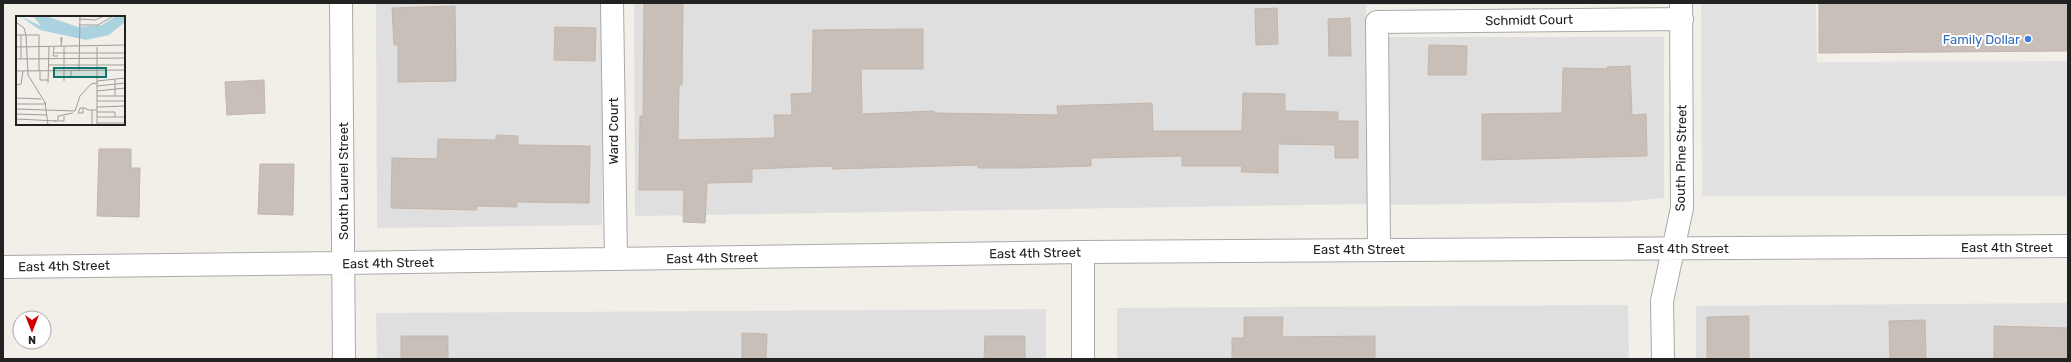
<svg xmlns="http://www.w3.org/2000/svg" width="2071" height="362" font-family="Rubik,sans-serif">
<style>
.residential{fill:#e0dfdf}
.parking{fill:#e2e2e2}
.building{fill:#c7bfb8;stroke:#c4b6ab}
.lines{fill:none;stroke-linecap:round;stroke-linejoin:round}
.minor-casing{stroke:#a9a9a9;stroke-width:24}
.minor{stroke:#fff;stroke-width:22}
.shop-dot{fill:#3f7fe0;stroke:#fff;stroke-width:1.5}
.labels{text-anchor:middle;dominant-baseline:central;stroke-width:4;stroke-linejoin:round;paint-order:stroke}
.street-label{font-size:13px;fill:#222;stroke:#fff}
.shop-label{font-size:13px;fill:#366cbe;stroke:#fff;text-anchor:end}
.inset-road{fill:none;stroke:#9f9d99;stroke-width:1}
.view{fill:#0f766e;fill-opacity:0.15;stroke:#0f766e;stroke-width:2}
.inset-edge{fill:none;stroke:#222;stroke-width:2}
</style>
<rect width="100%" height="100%" fill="#f2efe9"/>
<path class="residential" d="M 376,3 L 602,3 L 602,225 L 377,228 Z
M 634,3 L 1662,3 L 1366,5 L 1369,204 L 635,216 Z
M 1385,37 L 1664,37 L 1664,198 L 1622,202 L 1387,205 Z
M 2068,303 L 2068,359 L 1696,359 L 1696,306 Z
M 1628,305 L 1629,359 L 1117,359 L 1117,308 Z
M 1046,309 L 1046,359 L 377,359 L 376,313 Z"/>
<path class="parking" d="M 1701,3 L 1816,3 L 1817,62 L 2068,61 L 2068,196 L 1702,196 Z"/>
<path class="building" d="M 644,3 L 683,3 L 682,85 L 679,85 L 678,140 L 775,138 L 774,115 L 792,115 L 791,94 L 812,93 L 813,30 L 923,29 L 923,69 L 861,69 L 862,114 L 934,111 L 934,113 L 1058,115 L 1057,106 L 1152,103 L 1153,131 L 1242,131 L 1243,93 L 1285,94 L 1285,111 L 1338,112 L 1338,121 L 1358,121 L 1358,158 L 1335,158 L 1335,145 L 1278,144 L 1278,173 L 1241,172 L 1242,166 L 1182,166 L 1182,156 L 1091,158 L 1091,166 L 1019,168 L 978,168 L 978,165 L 832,169 L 832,166 L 752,169 L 752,182 L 707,183 L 705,223 L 683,222 L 684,190 L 639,190 L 640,116 L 643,116 Z
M 1819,3 L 2068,3 L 2068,51 L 1819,53 Z
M 455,6 L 456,81 L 398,82 L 398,45 L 394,45 L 392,8 Z
M 1277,8 L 1278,44 L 1256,45 L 1255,9 Z
M 1350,18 L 1351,56 L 1329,56 L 1328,19 Z
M 555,27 L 596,28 L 595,61 L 554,60 Z
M 1429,45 L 1467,46 L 1466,75 L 1428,75 Z
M 1630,66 L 1632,115 L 1646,114 L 1647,156 L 1482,160 L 1482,114 L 1562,113 L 1563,68 L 1607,69 L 1607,67 Z
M 264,80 L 265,113 L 227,115 L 225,82 Z
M 496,135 L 518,136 L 518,145 L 590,146 L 589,203 L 517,202 L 517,207 L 477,206 L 476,210 L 391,208 L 392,158 L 437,159 L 438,139 L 496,140 Z
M 99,149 L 131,149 L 131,168 L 140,168 L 139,217 L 97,216 Z
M 260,164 L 294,164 L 293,215 L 258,214 Z
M 1749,316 L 1749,359 L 1707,359 L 1707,317 Z
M 1244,317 L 1283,317 L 1282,337 L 1375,336 L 1375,359 L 1232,359 L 1232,338 L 1244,338 Z
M 1925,320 L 1926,359 L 1890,359 L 1889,321 Z
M 1994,326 L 2068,328 L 2068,359 L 1994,359 Z
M 742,333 L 767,334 L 766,359 L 742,359 Z
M 401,336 L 448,336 L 448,359 L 401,359 Z
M 985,336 L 1025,336 L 1025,359 L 984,359 Z"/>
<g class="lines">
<g class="minor-casing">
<path id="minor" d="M 341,3 L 344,359
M 612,3 L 616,259
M 1379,249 L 1377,22 L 1682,19
M 1083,252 L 1083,359
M 3,267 L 343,263 L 1083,252 L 2068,246
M 1663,359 L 1662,301 L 1682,208 L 1681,3"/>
</g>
<use href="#minor" class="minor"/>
</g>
<circle class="shop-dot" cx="2028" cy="39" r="4"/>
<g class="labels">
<g class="street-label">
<text transform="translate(1529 20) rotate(-1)">Schmidt Court</text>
<text transform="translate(613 131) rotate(-90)">Ward Court</text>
<text transform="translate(1681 158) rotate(-89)">South Pine Street</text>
<text transform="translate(343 181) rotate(-90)">South Laurel Street</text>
<text x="2007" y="247">East 4th Street</text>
<text x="1683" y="248">East 4th Street</text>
<text x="1359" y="249">East 4th Street</text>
<text transform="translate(1035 253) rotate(-1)">East 4th Street</text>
<text transform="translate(712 258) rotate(-1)">East 4th Street</text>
<text transform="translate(388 263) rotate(-1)">East 4th Street</text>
<text transform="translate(64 266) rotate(-1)">East 4th Street</text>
</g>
<g class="shop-label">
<text x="2020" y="39">Family Dollar</text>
</g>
</g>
<g transform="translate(16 16)">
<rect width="109" height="109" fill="#f2efe9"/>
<path d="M 4,0 L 25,10 L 17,0 L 30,0 L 62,11 L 86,9 L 100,0 L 109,0 L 109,6 L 93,19 L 70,24 L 24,14 Z" fill="#aad3df"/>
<path class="inset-road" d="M 63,3 L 79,4 L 88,0M 0,6 L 8,12 L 10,19 L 12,59 L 30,88M 63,9 L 82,9 L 97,0M 0,19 L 23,19 L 23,55M 5,19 L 5,43M 45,30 L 46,22 L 45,21 L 45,26M 0,31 L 109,29M 38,31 L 37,40 L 42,40M 81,31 L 81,109M 38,37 L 109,37M 0,43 L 109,42M 33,49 L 109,49M 0,55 L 109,54M 24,55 L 24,64 L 32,64M 63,55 L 64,0M 48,61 L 55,61 L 55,55M 48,65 L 48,31M 81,65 L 109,62M 32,67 L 33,31M 0,69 L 5,68 L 7,55M 81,70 L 109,67M 81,75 L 109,72M 81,80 L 109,80M 99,80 L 99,63M 0,82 L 25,83M 81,85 L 109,85M 29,86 L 32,109M 0,88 L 30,88M 81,91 L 109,90M 67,92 L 67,97 L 62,97 L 64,92 L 69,92 L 72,94 L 81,94M 0,93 L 59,95 L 64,80 L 75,68 L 81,67M 81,96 L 99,96 L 99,101M 0,98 L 31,99M 48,100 L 48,105 L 42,105 L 42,100 L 57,97M 81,101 L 109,101M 0,103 L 41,105 L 38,105M 81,107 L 109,107M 0,109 L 15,109M 76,109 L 76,94"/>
<path class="view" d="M 38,52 L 90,52 L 90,61 L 38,61 Z"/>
<rect width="109" height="109" class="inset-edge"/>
</g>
<rect width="2071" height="362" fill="none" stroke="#222222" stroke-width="8"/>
<g transform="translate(32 330) rotate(180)"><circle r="19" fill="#ffffff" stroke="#a7a7a7"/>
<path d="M0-3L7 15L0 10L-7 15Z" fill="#d40000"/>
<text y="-6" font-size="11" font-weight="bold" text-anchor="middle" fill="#222222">N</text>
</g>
</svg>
